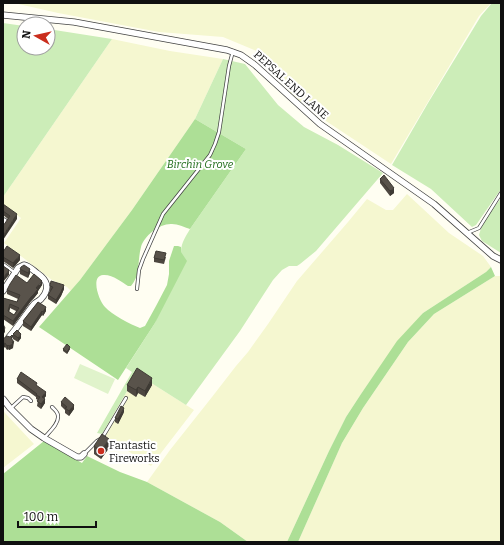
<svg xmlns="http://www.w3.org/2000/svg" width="504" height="545" font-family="Bitter,serif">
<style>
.farmland{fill:#f5f7d0}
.green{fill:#ccedb8}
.forest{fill:#addf96}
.pitch{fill:#e0f3cb}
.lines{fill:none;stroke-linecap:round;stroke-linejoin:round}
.service-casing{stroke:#434343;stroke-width:4}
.minor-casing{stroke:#434343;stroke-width:7}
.service{stroke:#fff;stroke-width:2.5}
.minor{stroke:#fff;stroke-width:5.5}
.wall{fill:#4d4740;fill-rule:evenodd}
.shaded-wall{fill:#3e3a34}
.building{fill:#59534b;stroke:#3e3a34;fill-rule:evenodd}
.poi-dot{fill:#ca2d1d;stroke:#fff;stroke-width:1.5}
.labels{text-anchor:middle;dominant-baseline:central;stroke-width:4;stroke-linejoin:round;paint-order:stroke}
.street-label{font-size:11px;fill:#101010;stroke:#fff}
.park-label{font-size:11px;font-style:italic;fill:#206d1a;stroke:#fff}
.poi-label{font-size:11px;fill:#101010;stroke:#fff;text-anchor:start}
</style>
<rect width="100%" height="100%" fill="#fffef2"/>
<path class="farmland" d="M 14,3 L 491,3 L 479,16 L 391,164 L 323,119 L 290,93 L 259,52 L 223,37 L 159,32 L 58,13 Z
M 112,39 L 170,51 L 223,59 L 195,119 L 132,210 L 80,280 L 71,291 L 67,287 L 52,280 L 4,243 L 21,218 L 3,205 L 3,197 Z
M 407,194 L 449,233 L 483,256 L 491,267 L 486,272 L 423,313 L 377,371 L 361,394 L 346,417 L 329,451 L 287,542 L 248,542 L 220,522 L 147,482 L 170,450 L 212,397 L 236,366 L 248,352 L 268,324 L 297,281 L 348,222 L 367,199 L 386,210 L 393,210 Z
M 495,276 L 501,276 L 501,542 L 298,542 L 342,443 L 363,408 L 408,342 L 434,314 Z
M 137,374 L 194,410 L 151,466 L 102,434 Z
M 3,410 L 5,413 L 34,444 L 3,468 Z"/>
<path class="green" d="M 492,3 L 501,3 L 501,189 L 476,225 L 472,227 L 431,189 L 392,165 L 428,103 L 481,16 Z
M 3,23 L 24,26 L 24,48 L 48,48 L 48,29 L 112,39 L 3,197 Z
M 223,59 L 245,64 L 278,105 L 304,127 L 338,145 L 383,173 L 316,251 L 300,264 L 297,266 L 289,266 L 282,270 L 273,280 L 240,331 L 186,405 L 137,374 L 102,434 L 97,433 L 132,372 L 126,368 L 155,323 L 181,252 C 181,243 186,236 190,229 L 246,149 L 195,119 Z
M 501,198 L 501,253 L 482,241 L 479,235 C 482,222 493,209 501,198 Z"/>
<path class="forest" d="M 195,119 L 246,149 L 190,229 C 184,227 178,224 172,224 C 160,223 144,236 141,247 C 137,262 141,274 131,286 L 128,286 C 122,282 112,274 103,275 C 90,276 99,301 105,307 C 112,315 130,324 140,328 L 145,326 L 156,306 L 167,285 L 169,274 L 169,261 L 174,246 L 178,246 L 181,247 L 181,252 L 187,261 L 155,323 L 118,380 L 39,327 L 80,280 L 132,210 Z
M 491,267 L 495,276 L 434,314 L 408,342 L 363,408 L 342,443 L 298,542 L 287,542 L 329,451 L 346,417 L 361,394 L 397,341 L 423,313 L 486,272 Z
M 44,441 L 82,463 L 87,456 L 120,472 L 147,482 L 220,522 L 248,542 L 3,542 L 3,474 Z"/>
<path class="pitch" d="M 80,364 L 115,379 L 108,394 L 74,378 Z"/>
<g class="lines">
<g class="service-casing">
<path id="service" d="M 467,233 L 479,228 L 501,193
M 3,264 L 14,272
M 137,289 L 139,270 L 143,259 L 163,214 L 210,155 L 215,144 L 219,132 L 229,66 L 233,51
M 11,408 L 23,397 L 28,398 L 31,401
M 44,438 C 49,432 59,424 58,416 C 58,412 55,410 52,407
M 84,454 L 97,441 L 102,438 L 126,398"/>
</g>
<g class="minor-casing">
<path id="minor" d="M 3,15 L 74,22 L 227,50 L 241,55 L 255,65 L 320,124 L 434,204 L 493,256 L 501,260
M 3,223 L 4,221
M 3,291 L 18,268 L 24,265 C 29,266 33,270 37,273 C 47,280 51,288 41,299 C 39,301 36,302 34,304 C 25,315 18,327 9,337
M 3,399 L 10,408 L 31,429 L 44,438 L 77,457 L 81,457 L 84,454"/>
</g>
<use href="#service" class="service"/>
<use href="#minor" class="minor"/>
</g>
<path class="wall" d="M 380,179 L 394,193 L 390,196 L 380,183 Z
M 3,204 L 17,219 L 8,219 L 3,215 Z
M 3,252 L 20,260 L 13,268 L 3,261 Z
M 166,257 L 164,264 L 154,262 L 154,258 Z
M 20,269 L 30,273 L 28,278 L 20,274 Z
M 27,283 L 42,285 L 38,291 L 38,293 L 34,298 L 31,301 L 13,326 L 3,319 L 3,298 L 17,302 L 18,299 L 7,294 L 7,290 ZM 10,308 L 16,311 L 14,315 L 9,312 Z
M 50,286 L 64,289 L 61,296 L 56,304 L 48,299 L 48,295 L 50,291 Z
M 38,302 L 46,311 L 43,316 L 42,315 L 31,331 L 23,326 L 23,321 Z
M 13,334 L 21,338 L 18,342 L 13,339 Z
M 3,339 L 13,340 L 13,348 L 9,350 L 8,349 L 7,350 L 5,347 L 3,348 Z
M 63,349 L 70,349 L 67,354 L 63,351 Z
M 17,379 L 37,386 L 46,396 L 44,398 L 45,403 L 41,409 L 37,406 L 38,400 L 36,399 L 36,397 L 17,383 Z
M 127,385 L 152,385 L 145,397 L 138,393 L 136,397 L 127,391 Z
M 61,402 L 74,409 L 69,416 L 65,413 L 65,410 L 61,406 Z
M 124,412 L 118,424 L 115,422 L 115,418 Z
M 94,446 L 109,448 L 101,459 L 94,454 Z"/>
<path class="shaded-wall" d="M 394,188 L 394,193 L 390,196 L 390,191 Z
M 17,214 L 17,219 L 3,240 L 3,236 Z
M 20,255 L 20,260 L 13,268 L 13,263 Z
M 30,269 L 30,273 L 28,278 L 28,273 Z
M 9,270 L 9,275 L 3,282 L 3,278 Z
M 42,281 L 42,285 L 38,291 L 38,293 L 34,298 L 31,301 L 13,326 L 13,321 Z
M 64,285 L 64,289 L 61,296 L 56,304 L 56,300 Z
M 10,304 L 10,308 L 8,315 L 8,311 Z
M 46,307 L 46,311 L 43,316 L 43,312 Z
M 42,311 L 42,315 L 31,331 L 31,327 Z
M 5,328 L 5,332 L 3,335 L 3,331 Z
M 21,334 L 21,338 L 18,342 L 18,338 Z
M 12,342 L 14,342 L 13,348 L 9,350 L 9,346 Z
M 5,343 L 5,347 L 3,348 L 3,344 Z
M 8,345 L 8,349 L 7,350 L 7,346 Z
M 70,347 L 70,349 L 67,354 L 67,352 Z
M 152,378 L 152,385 L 145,397 L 145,391 Z
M 138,387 L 138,393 L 136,397 L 136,390 Z
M 46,392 L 46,396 L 42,401 L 42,397 Z
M 45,399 L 45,403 L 41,409 L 41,404 Z
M 74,405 L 74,409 L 69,416 L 69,411 Z
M 124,408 L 124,412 L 118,424 L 118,419 Z
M 109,439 L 109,448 L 101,459 L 101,451 Z"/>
<path class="building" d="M 384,175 L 394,188 L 390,191 L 380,179 Z
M 3,204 L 17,214 L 3,236 L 3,226 L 10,216 L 3,211 Z
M 7,246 L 20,255 L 13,263 L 3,257 L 3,252 Z
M 156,251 L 166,253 L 164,260 L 154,258 Z
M 24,265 L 30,269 L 28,273 L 20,269 L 21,267 Z
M 3,266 L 9,270 L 3,278 Z
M 34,274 L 42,281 L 36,288 L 38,289 L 34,294 L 31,297 L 13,321 L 3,315 L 3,298 L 17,302 L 20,295 L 7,290 L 10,284 L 16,275 L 27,283 ZM 10,304 L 19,308 L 14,315 L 8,311 Z
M 51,281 L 64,285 L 61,292 L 56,300 L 48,295 L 53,287 L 50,286 Z
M 38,302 L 46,307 L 43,312 L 42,311 L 31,327 L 23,321 Z
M 3,324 L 5,328 L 3,331 Z
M 17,330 L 21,334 L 18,338 L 13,334 Z
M 12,335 L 13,336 L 11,338 L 14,342 L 12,342 L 13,344 L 9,346 L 8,345 L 7,346 L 5,343 L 3,344 L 3,339 L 7,336 L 10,337 Z
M 67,344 L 70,347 L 67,352 L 63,349 Z
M 137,368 L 152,378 L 145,391 L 138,387 L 136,390 L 127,385 Z
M 21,372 L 37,383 L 36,385 L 46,392 L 42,397 L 45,399 L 41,404 L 37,401 L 40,397 L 36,395 L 37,394 L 17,379 Z
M 65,397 L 74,405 L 69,411 L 65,408 L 67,407 L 61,402 Z
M 121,406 L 124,408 L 118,419 L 115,418 Z
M 102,434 L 109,439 L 101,451 L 94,446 Z"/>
<circle class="poi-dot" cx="101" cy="451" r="4"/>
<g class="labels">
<g class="street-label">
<text transform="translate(291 85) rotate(42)">PEPSAL END LANE</text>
</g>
<g class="park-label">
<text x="200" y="164">Birchin Grove</text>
</g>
<g class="poi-label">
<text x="109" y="445">Fantastic<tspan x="109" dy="13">Fireworks</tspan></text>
</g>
</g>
<rect width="504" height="545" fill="none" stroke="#101010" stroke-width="8"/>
<g transform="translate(36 36) rotate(278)"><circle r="19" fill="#ffffff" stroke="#9f9f9f"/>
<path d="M0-3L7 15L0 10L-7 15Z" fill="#ca2d1d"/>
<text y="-6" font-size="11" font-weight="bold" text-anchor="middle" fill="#101010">N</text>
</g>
<path d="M18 521v6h78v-6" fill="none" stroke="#101010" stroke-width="2"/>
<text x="24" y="521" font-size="12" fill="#101010" stroke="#ffffff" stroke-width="3" paint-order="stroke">100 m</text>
</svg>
